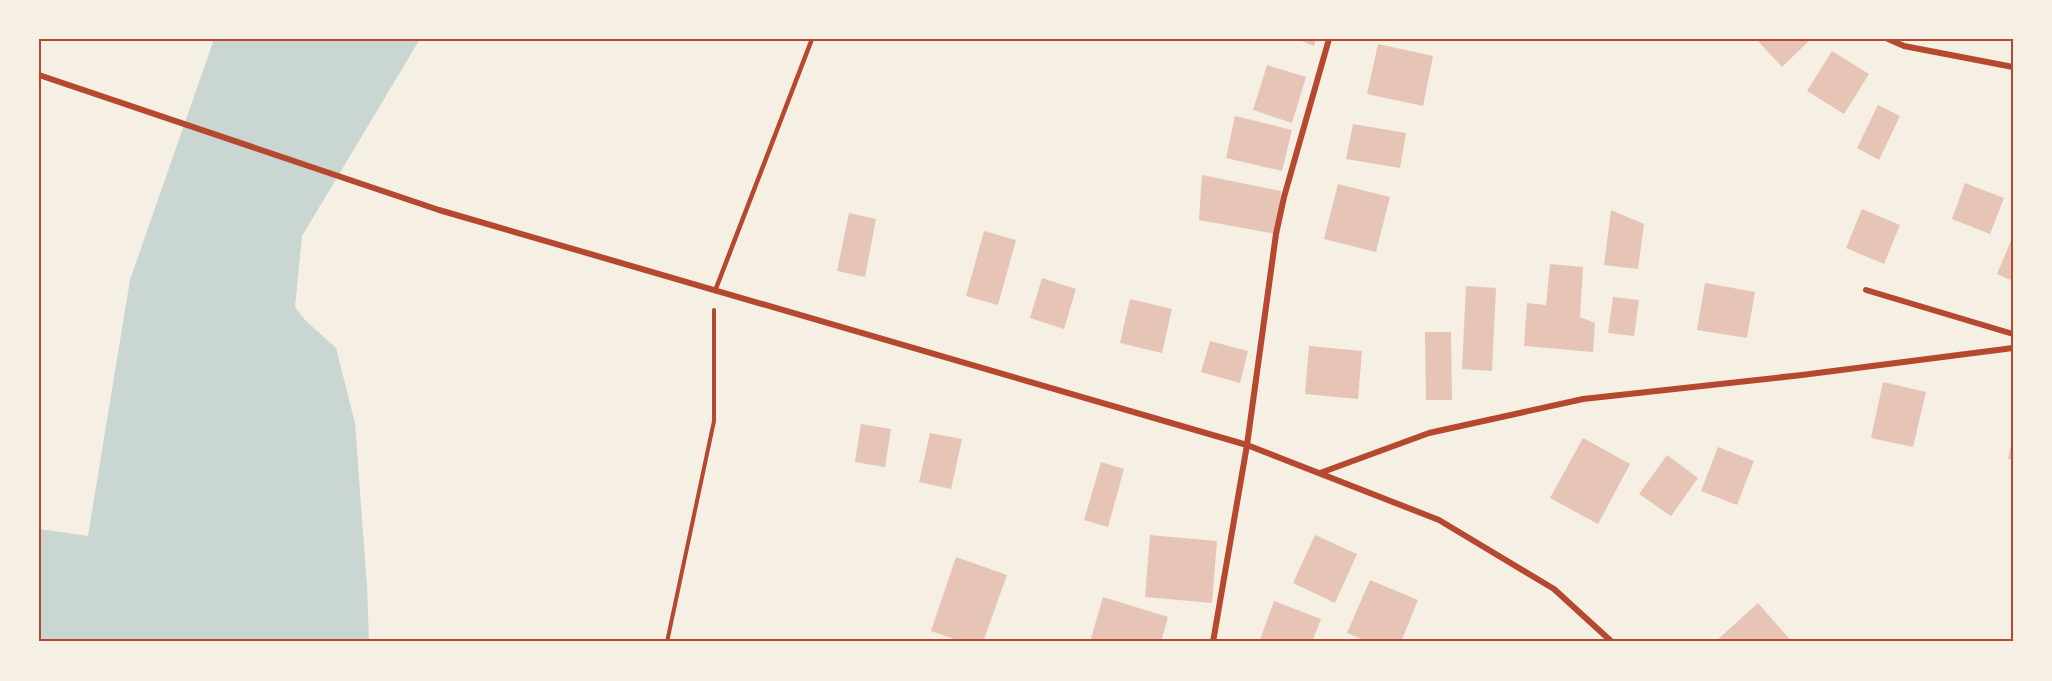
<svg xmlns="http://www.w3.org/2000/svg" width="2052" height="681" font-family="Commissioner,sans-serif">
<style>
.water{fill:#c9d6d2}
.building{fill:#e6c5b7}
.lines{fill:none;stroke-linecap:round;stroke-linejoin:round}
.path{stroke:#b5482f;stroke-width:4}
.service{stroke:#b5482f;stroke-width:4.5}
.minor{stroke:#b5482f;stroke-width:6}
.neatline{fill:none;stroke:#b5482f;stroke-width:2}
</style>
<rect width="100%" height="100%" fill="#f6efe4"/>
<path class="water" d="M 214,39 L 420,39 L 302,236 L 295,307 L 305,320 L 336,348 L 355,423 L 367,587 L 369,642 L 39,641 L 39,529 L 88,536 L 130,280 Z"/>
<path class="building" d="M 1297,39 L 1316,39 L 1314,46 Z
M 1756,39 L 1811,39 L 1782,67 Z
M 1378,44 L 1433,56 L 1423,106 L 1367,94 Z
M 1832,51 L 1869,74 L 1844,114 L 1807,91 Z
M 1267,65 L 1306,77 L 1292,123 L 1253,110 Z
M 1878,105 L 1900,116 L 1879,160 L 1857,148 Z
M 1235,116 L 1292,130 L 1282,171 L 1226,158 Z
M 1353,124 L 1406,133 L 1400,168 L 1346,159 Z
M 1202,175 L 1281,191 L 1276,234 L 1199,220 Z
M 1965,183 L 2004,198 L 1990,234 L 1952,219 Z
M 1338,184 L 1390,197 L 1376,252 L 1324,239 Z
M 1862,209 L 1900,225 L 1884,264 L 1846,248 Z
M 1611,210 L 1644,224 L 1638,269 L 1604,265 Z
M 849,213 L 876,219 L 865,277 L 837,271 Z
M 984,231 L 1016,240 L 998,305 L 966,296 Z
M 2013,236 L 2013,281 L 1997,274 Z
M 1550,264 L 1583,267 L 1580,317 L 1595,323 L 1593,352 L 1524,346 L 1527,303 L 1546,305 Z
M 1042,278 L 1076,289 L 1064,329 L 1030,318 Z
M 1705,283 L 1755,292 L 1747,338 L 1697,330 Z
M 1466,286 L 1496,288 L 1492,371 L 1462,369 Z
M 1613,297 L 1639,300 L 1634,336 L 1608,333 Z
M 1130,299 L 1172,309 L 1162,353 L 1120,343 Z
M 1425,332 L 1451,332 L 1452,400 L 1426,400 Z
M 1210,341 L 1248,351 L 1240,383 L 1201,372 Z
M 1309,346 L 1362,351 L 1358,399 L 1305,394 Z
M 1883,382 L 1926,392 L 1913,447 L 1871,438 Z
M 861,424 L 891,429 L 885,467 L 855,462 Z
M 930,433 L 962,439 L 951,489 L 919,482 Z
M 1583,438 L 1630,464 L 1598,524 L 1550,498 Z
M 2012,441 L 2013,441 L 2013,460 L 2008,459 Z
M 1718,447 L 1754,461 L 1737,505 L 1701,491 Z
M 1667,455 L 1698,478 L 1671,516 L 1639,494 Z
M 1101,462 L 1124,469 L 1108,527 L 1084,520 Z
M 1150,535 L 1217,541 L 1212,603 L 1145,597 Z
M 1315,535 L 1357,554 L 1335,603 L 1293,583 Z
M 956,557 L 1007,575 L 983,642 L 963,642 L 931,631 Z
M 1370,580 L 1418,600 L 1401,642 L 1368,642 L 1347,633 Z
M 1103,597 L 1168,617 L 1161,642 L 1090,642 Z
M 1274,601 L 1321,619 L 1312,642 L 1259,642 Z
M 1758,603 L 1792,642 L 1715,642 Z"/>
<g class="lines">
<path class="path" d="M 667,642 L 714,421 L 714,310"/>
<path class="service" d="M 715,291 L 812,39"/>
<path class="minor" d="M 1888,39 L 1904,46 L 2013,67
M 39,75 L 439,210 L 1247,445 L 1439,520 L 1554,589 L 1612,642
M 1866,290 L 2013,334
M 1320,473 L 1429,433 L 1583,399 L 1802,375 L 2013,348
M 1213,642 L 1247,445 L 1276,234 L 1284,197 L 1329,39"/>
</g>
<rect width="2052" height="681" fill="none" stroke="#f6efe4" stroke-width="81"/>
<rect x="40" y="40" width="1972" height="600" class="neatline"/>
</svg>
